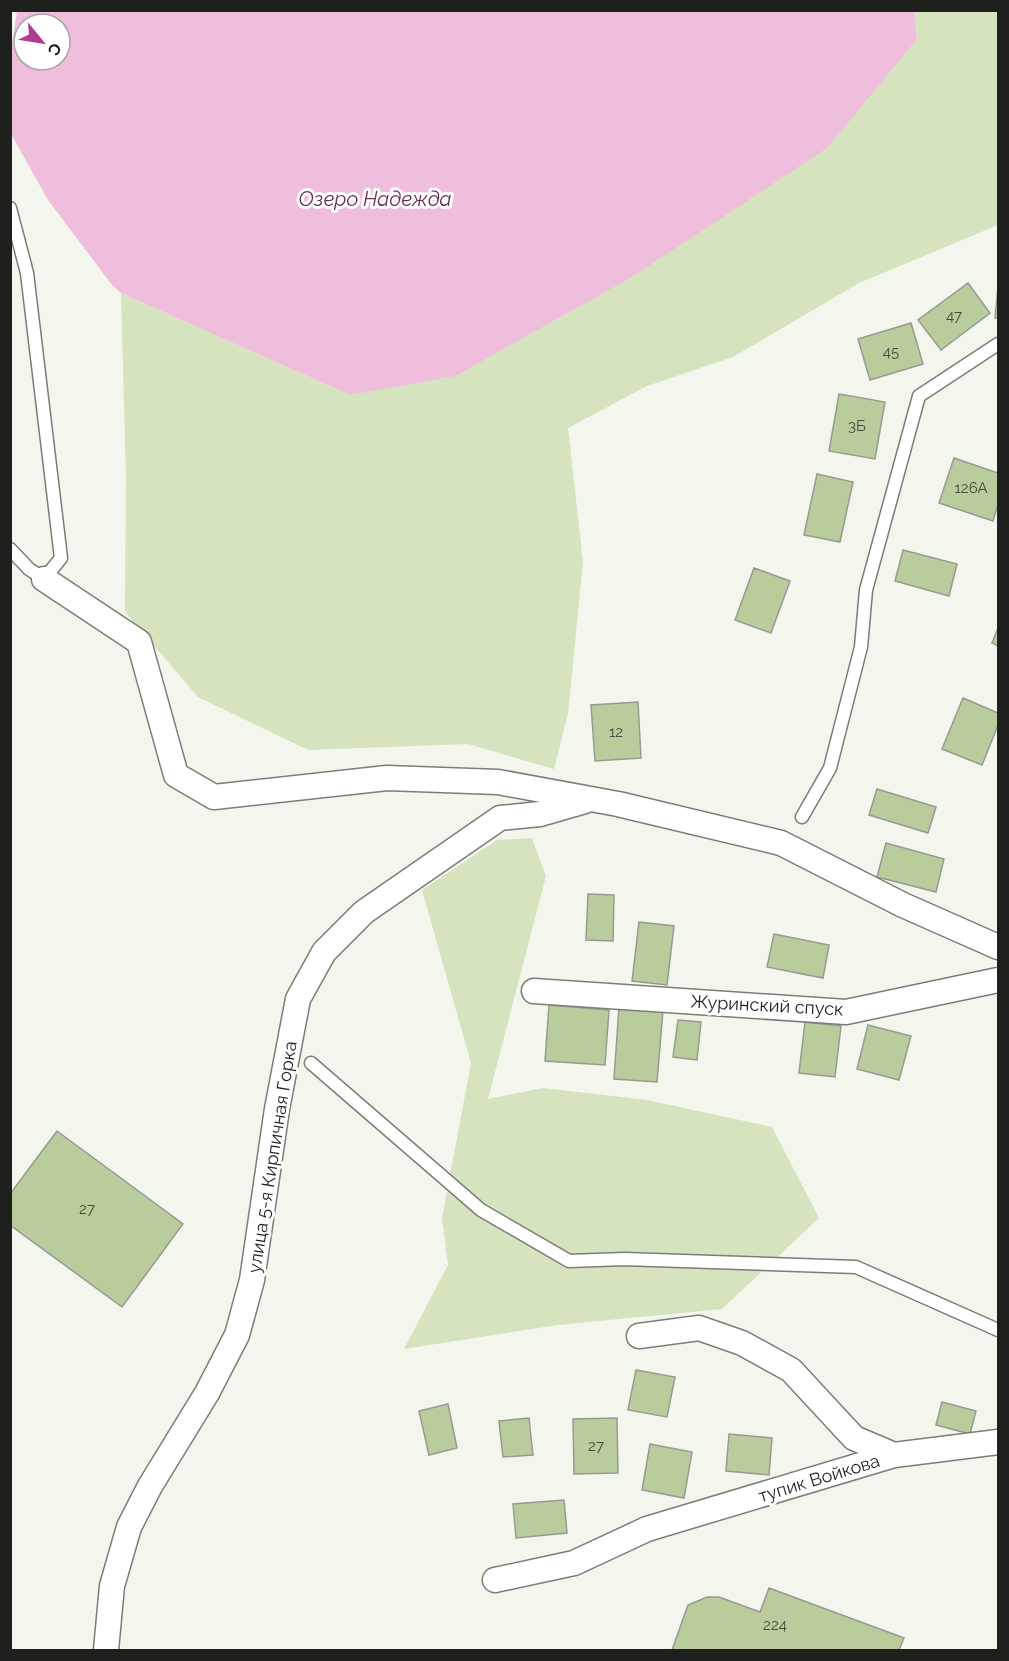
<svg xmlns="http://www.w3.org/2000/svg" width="1009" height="1661" font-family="Raleway,sans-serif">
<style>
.green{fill:#d6e3bf}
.water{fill:#eebedc;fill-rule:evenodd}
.building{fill:#bbcc9c;stroke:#979a92;stroke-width:1.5}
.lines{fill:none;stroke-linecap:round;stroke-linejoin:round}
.lane-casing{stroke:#7b7e76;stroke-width:15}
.street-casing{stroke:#7b7e76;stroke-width:27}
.lane{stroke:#fff;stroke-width:12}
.street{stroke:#fff;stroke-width:24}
.labels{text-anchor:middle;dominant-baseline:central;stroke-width:6;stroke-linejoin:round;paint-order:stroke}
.number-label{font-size:15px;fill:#454b3d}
.street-label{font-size:18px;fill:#1e201d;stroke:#fff}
.water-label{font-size:20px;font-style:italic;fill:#672e55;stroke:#fff}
</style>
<rect width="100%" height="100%" fill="#f2f6ed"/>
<path class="green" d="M 914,11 L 998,11 L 998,225 L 859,283 L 733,357 L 647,386 L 568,428 L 583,562 L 568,714 L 554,769 L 468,744 L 308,750 L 198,697 L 125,612 L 126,478 L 121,293 L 350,395 L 917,39 Z
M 532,838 L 546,876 L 488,1099 L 543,1088 L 647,1100 L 772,1127 L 819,1218 L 722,1309 L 558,1325 L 404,1349 L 448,1265 L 442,1218 L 471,1063 L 422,890 L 497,840 Z"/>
<path class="water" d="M 17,11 L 914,10 L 917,39 L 827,148 L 632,277 L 455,376 L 350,395 L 121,293 L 112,285 L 48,200 L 11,134 L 10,58 ZM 24,24 L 60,24 L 60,60 L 24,60 Z"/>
<path class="building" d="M 968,283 L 990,313 L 941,350 L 918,320 Z
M 998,286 L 998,318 L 995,318 Z
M 911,323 L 923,364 L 870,380 L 858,339 Z
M 839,394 L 885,402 L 875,459 L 829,451 Z
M 954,458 L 998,473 L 998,504 L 993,521 L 939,503 Z
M 817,474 L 853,482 L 840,542 L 804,535 Z
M 903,550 L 957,564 L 949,596 L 895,581 Z
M 754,568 L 790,581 L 771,633 L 735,620 Z
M 998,628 L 998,646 L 992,643 Z
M 963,698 L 998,713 L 998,725 L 982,765 L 942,749 Z
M 638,702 L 641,758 L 595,761 L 591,705 Z
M 877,789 L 936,807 L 928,833 L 869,815 Z
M 886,843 L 944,859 L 936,892 L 877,877 Z
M 588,894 L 614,895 L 613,941 L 586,940 Z
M 639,922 L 674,926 L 667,985 L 632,981 Z
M 774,934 L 829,945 L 823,978 L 767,967 Z
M 549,1005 L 609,1010 L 605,1065 L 545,1061 Z
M 619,1007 L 663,1010 L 657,1082 L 614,1079 Z
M 678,1020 L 701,1022 L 697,1060 L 673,1057 Z
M 805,1022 L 841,1026 L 835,1077 L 799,1073 Z
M 868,1025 L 911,1036 L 899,1080 L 857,1069 Z
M 57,1131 L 183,1224 L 122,1307 L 10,1225 L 10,1194 Z
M 636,1370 L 675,1377 L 667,1417 L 628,1410 Z
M 942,1402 L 976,1411 L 970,1434 L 936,1425 Z
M 448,1404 L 457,1448 L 429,1455 L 419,1411 Z
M 529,1418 L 533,1455 L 503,1457 L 499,1421 Z
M 617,1418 L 618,1473 L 574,1474 L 573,1419 Z
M 729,1434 L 772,1438 L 769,1475 L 726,1471 Z
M 650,1444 L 692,1452 L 684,1498 L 642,1490 Z
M 564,1500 L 567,1533 L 516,1538 L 513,1504 Z
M 769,1588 L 904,1638 L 899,1650 L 672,1650 L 688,1605 L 707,1597 L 719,1597 L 760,1612 Z"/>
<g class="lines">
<g class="lane-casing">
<path id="lane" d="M 10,208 L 27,273 L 61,558 L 44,579 L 29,569 L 10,549
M 802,817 L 830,768 L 861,647 L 866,590 L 919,396 L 998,344
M 311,1063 L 481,1210 L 569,1261 L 624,1259 L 856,1267 L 998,1330"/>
</g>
<g class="street-casing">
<path id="street" d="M 44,579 L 139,642 L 176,775 L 214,797 L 387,778 L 498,782 L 618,804 L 781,843 L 903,905 L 998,947
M 534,991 L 846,1012 L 998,980
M 894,1455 L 998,1442
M 495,1580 L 574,1563 L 647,1529 L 894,1455 L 854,1438 L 791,1370 L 742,1343 L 699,1328 L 639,1336
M 106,1650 L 112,1586 L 129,1527 L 150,1486 L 207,1393 L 237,1335 L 252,1280 L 277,1109 L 298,999 L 324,952 L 364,912 L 500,818 L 540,814 L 585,801"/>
</g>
<use href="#lane" class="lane"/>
<use href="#street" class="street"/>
</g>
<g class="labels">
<g class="number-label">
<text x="954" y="316">47</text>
<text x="891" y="352">45</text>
<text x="857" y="426">3Б</text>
<text x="971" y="488">126А</text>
<text x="616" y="732">12</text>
<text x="87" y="1209">27</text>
<text x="596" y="1446">27</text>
<text x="775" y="1625">224</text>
</g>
<g class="street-label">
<text transform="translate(767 1005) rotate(3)">Журинский спуск</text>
<text transform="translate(272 1157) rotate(-81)">улица 5-я Кирпичная Горка</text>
<text transform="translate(819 1478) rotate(-17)">тупик Войкова</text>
</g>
<g class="water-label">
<text x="375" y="199">Озеро Надежда</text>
</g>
</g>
<rect width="1009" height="1661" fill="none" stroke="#1e201d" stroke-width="24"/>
<g transform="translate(42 42) rotate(120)"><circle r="28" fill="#ffffff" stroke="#a5a6a5" stroke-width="1.5"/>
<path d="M0-4.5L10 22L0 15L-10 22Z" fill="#b23b91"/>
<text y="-9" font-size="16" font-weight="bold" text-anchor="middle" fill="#1e201d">С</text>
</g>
</svg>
